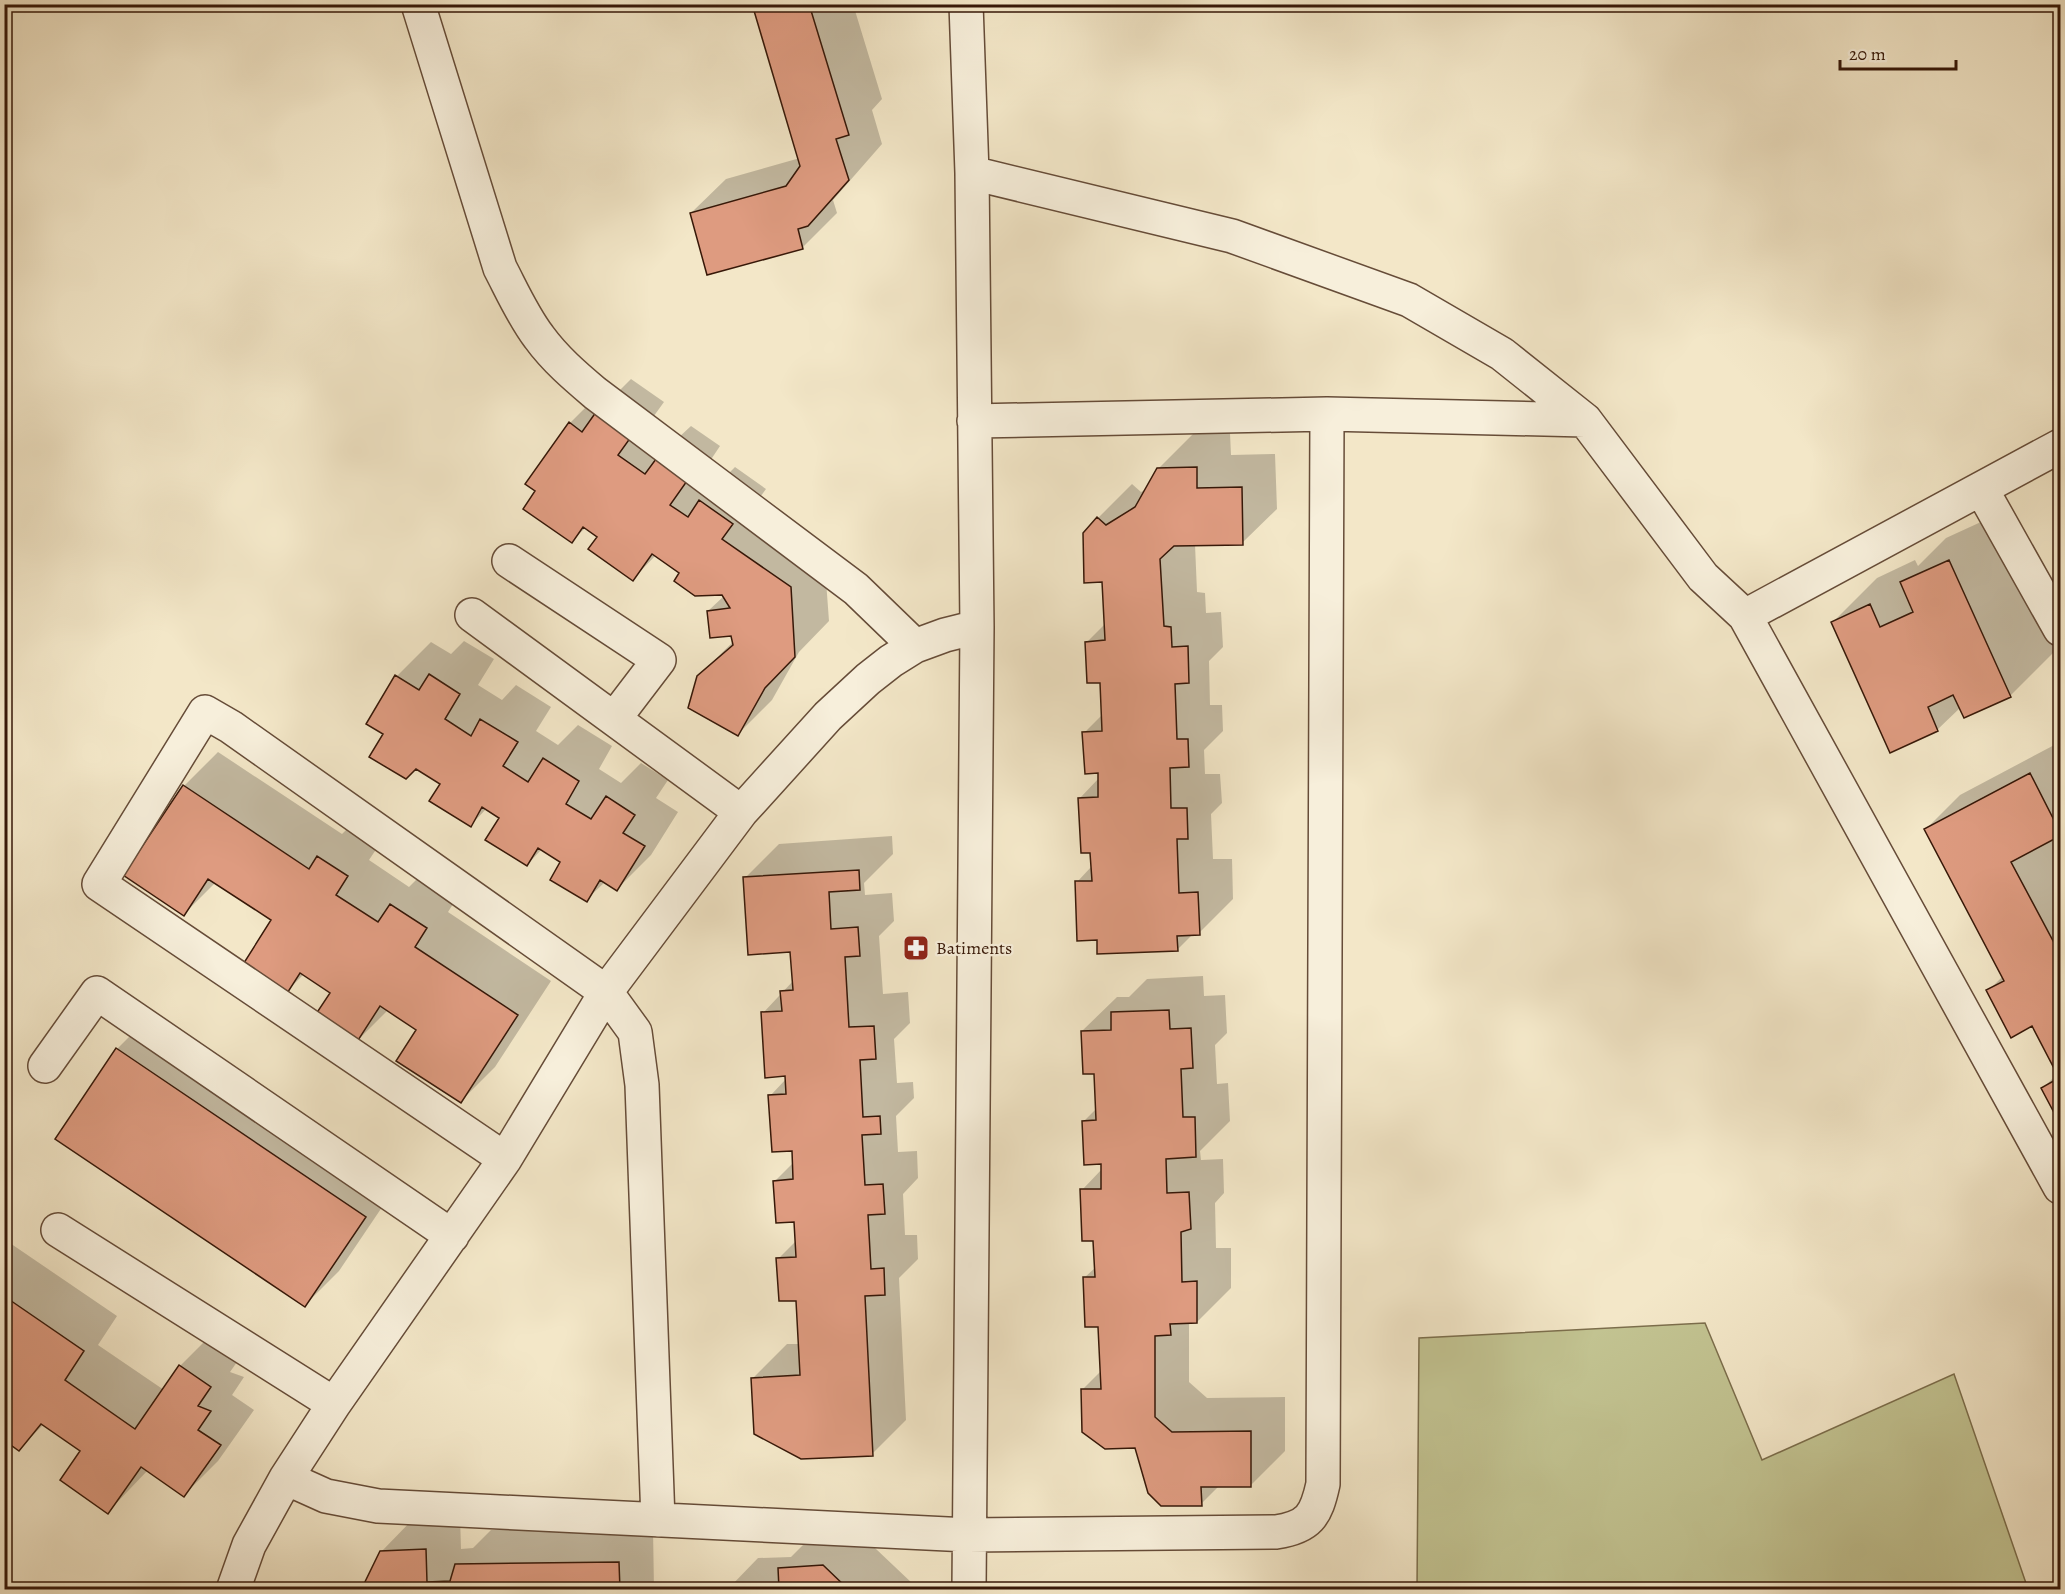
<svg xmlns="http://www.w3.org/2000/svg" width="2065" height="1594" font-family="Alegreya,serif">
<style>
.green{fill:#c2c391;stroke:#7c6e4c;stroke-width:1.5}
.shadow{fill:#0003}
.building{fill:#de9b80;stroke:#371808;stroke-width:1.5}
.lines{fill:none;stroke-linecap:round;stroke-linejoin:round}
.minor-casing{stroke:#664c38;stroke-width:36}
.minor{stroke:#f7efdb;stroke-width:33}
.labels{text-anchor:middle;dominant-baseline:central;stroke-width:4.5;stroke-linejoin:round;paint-order:stroke}
.poi-label{font-size:18px;fill:#371808;stroke:#f7efdb;text-anchor:start}
</style>
<rect width="100%" height="100%" fill="#f3e7c8"/>
<filter id="stains"><feTurbulence type="fractalNoise" baseFrequency=".00333" numOctaves="4"/><feColorMatrix values="0 0 0 0 .2 0 0 0 0 .09 0 0 0 0 .02 0 0 0 .5 -.17"/></filter>
<radialGradient id="worn" r=".72"><stop offset=".6" stop-color="#630" stop-opacity="0"/><stop offset="1" stop-color="#630" stop-opacity=".3"/></radialGradient>
<path class="green" d="M 1705,1323 L 1762,1460 L 1954,1374 L 2028,1589 L 1417,1589 L 1419,1338 Z"/>
<path class="shadow" d="M 753,4 L 853,4 L 882,99 L 872,110 L 882,144 L 833,200 L 837,213 L 803,247 L 691,213 L 726,179 L 800,158 Z
M 631,379 L 664,402 L 651,420 L 677,439 L 691,426 L 720,446 L 704,470 L 720,482 L 735,467 L 766,489 L 755,504 L 824,553 L 829,621 L 799,652 L 772,700 L 738,734 L 698,676 L 734,641 L 733,634 L 708,611 L 724,596 L 681,573 L 656,555 L 633,579 L 600,536 L 586,527 L 572,541 L 537,491 L 570,423 L 604,389 L 614,396 Z
M 1230,433 L 1231,455 L 1275,454 L 1277,509 L 1242,543 L 1195,544 L 1197,592 L 1205,593 L 1206,613 L 1221,612 L 1223,647 L 1209,661 L 1210,705 L 1222,705 L 1223,731 L 1204,750 L 1205,774 L 1220,774 L 1222,803 L 1211,814 L 1213,859 L 1232,859 L 1233,899 L 1199,933 L 1193,934 L 1177,950 L 1099,938 L 1077,882 L 1092,866 L 1092,851 L 1080,798 L 1099,778 L 1099,771 L 1084,733 L 1103,714 L 1102,681 L 1087,642 L 1105,624 L 1098,518 L 1132,484 L 1141,492 L 1148,488 L 1158,469 L 1193,434 Z
M 1994,516 L 2055,651 L 2010,696 L 1965,716 L 1961,707 L 1937,730 L 1891,751 L 1833,622 L 1877,578 L 1915,560 L 1918,566 L 1946,538 Z
M 464,641 L 494,659 L 478,685 L 502,700 L 516,685 L 551,707 L 536,731 L 558,745 L 578,725 L 612,746 L 599,769 L 621,783 L 641,763 L 668,780 L 656,798 L 678,812 L 651,855 L 617,889 L 605,882 L 586,900 L 562,862 L 542,849 L 527,865 L 501,817 L 487,808 L 471,825 L 442,783 L 385,734 L 368,723 L 397,676 L 431,642 L 451,654 Z
M 2060,742 L 2060,834 L 2051,839 L 2060,856 L 2060,1121 L 2043,1088 L 2058,1073 L 2032,1024 L 1988,991 L 2003,976 L 1926,829 L 1960,795 Z
M 218,752 L 342,834 L 353,823 L 381,842 L 369,860 L 409,887 L 426,870 L 460,893 L 448,912 L 551,981 L 495,1067 L 461,1101 L 418,1030 L 388,1010 L 355,1043 L 332,993 L 304,974 L 285,993 L 273,920 L 216,882 L 184,914 L 184,786 Z
M 892,836 L 893,854 L 864,883 L 865,895 L 892,893 L 894,921 L 879,936 L 883,994 L 908,992 L 910,1023 L 894,1039 L 897,1083 L 913,1082 L 914,1098 L 896,1116 L 898,1152 L 917,1151 L 918,1178 L 903,1194 L 905,1235 L 917,1235 L 918,1259 L 899,1278 L 906,1420 L 872,1454 L 753,1378 L 787,1344 L 800,1344 L 798,1299 L 778,1259 L 797,1240 L 796,1220 L 775,1181 L 794,1162 L 793,1149 L 770,1096 L 786,1079 L 786,1075 L 763,1013 L 794,980 L 792,950 L 745,878 L 779,844 Z
M 1203,976 L 1204,996 L 1225,995 L 1227,1033 L 1215,1045 L 1217,1084 L 1228,1083 L 1230,1121 L 1200,1151 L 1201,1160 L 1223,1159 L 1224,1193 L 1215,1203 L 1216,1248 L 1231,1248 L 1231,1288 L 1197,1322 L 1189,1322 L 1189,1382 L 1207,1398 L 1285,1397 L 1285,1451 L 1251,1485 L 1220,1485 L 1201,1504 L 1136,1446 L 1082,1390 L 1101,1371 L 1100,1325 L 1084,1278 L 1096,1267 L 1095,1239 L 1082,1190 L 1102,1169 L 1102,1163 L 1083,1122 L 1097,1108 L 1095,1072 L 1082,1031 L 1117,997 L 1129,997 L 1147,979 Z
M 151,1015 L 399,1182 L 339,1271 L 305,1305 L 117,1049 Z
M 4,1239 L 117,1316 L 98,1345 L 164,1390 L 180,1366 L 215,1331 L 244,1352 L 230,1372 L 244,1377 L 232,1395 L 254,1410 L 218,1461 L 184,1495 L 148,1470 L 108,1512 L 82,1451 L 44,1424 L 19,1449 L 4,1438 Z
M 460,1515 L 461,1549 L 473,1548 L 491,1530 L 653,1528 L 654,1590 L 354,1590 L 358,1585 L 365,1585 L 381,1552 L 415,1517 Z
M 857,1531 L 913,1584 L 914,1590 L 727,1590 L 758,1558 L 791,1557 L 814,1534 Z"/>
<path class="building" d="M 752,4 L 809,4 L 849,135 L 836,139 L 849,180 L 808,226 L 798,229 L 803,249 L 707,275 L 690,213 L 786,186 L 800,166 Z
M 596,412 L 631,437 L 618,455 L 645,474 L 656,459 L 687,481 L 670,505 L 688,517 L 699,500 L 733,524 L 722,539 L 791,587 L 795,657 L 765,688 L 738,736 L 688,708 L 697,676 L 733,645 L 731,636 L 710,638 L 707,611 L 730,608 L 722,595 L 695,596 L 674,581 L 679,573 L 652,554 L 633,581 L 588,549 L 597,537 L 583,527 L 572,543 L 523,509 L 535,491 L 525,484 L 569,422 L 582,432 Z
M 1197,467 L 1197,488 L 1242,487 L 1243,545 L 1174,546 L 1160,559 L 1164,626 L 1171,627 L 1172,647 L 1188,646 L 1189,683 L 1175,684 L 1177,739 L 1188,739 L 1189,767 L 1170,768 L 1171,808 L 1187,808 L 1188,839 L 1177,839 L 1179,893 L 1198,892 L 1200,935 L 1177,936 L 1178,951 L 1097,954 L 1097,940 L 1077,941 L 1075,881 L 1092,881 L 1090,853 L 1081,853 L 1078,798 L 1098,797 L 1098,773 L 1085,774 L 1082,732 L 1102,731 L 1100,683 L 1087,683 L 1085,642 L 1105,640 L 1102,582 L 1084,583 L 1083,533 L 1097,517 L 1106,525 L 1135,507 L 1157,468 Z
M 1949,560 L 2011,697 L 1964,718 L 1953,695 L 1928,707 L 1938,731 L 1890,753 L 1831,622 L 1870,604 L 1880,627 L 1913,612 L 1900,582 Z
M 429,674 L 460,694 L 445,719 L 471,736 L 480,719 L 518,742 L 503,766 L 528,782 L 543,758 L 579,781 L 566,804 L 591,819 L 606,796 L 635,815 L 623,833 L 645,846 L 617,891 L 600,880 L 587,902 L 550,880 L 560,862 L 538,848 L 527,866 L 485,840 L 499,818 L 482,807 L 471,827 L 429,801 L 440,784 L 416,769 L 406,779 L 369,757 L 383,734 L 366,724 L 395,675 L 419,690 Z
M 2030,773 L 2060,832 L 2060,836 L 2011,862 L 2060,954 L 2060,1124 L 2041,1088 L 2059,1078 L 2032,1026 L 2011,1038 L 1986,990 L 2004,981 L 1924,829 Z
M 183,785 L 309,869 L 317,856 L 348,876 L 336,895 L 378,922 L 390,904 L 427,928 L 415,947 L 518,1015 L 461,1103 L 396,1061 L 416,1030 L 380,1006 L 355,1045 L 314,1017 L 330,993 L 300,973 L 286,995 L 242,966 L 271,920 L 208,879 L 184,916 L 123,875 Z
M 859,870 L 860,890 L 829,892 L 831,929 L 858,927 L 860,956 L 845,957 L 849,1027 L 874,1026 L 876,1059 L 860,1060 L 863,1117 L 880,1116 L 881,1134 L 862,1135 L 865,1185 L 883,1184 L 885,1214 L 868,1215 L 871,1269 L 884,1268 L 885,1295 L 865,1296 L 873,1456 L 801,1459 L 754,1434 L 751,1378 L 800,1375 L 796,1301 L 779,1301 L 776,1258 L 796,1257 L 794,1222 L 776,1223 L 773,1181 L 793,1179 L 792,1151 L 772,1152 L 768,1095 L 786,1094 L 785,1076 L 765,1078 L 761,1012 L 782,1011 L 780,991 L 793,990 L 790,952 L 748,955 L 743,877 Z
M 1169,1010 L 1170,1029 L 1191,1028 L 1193,1068 L 1181,1069 L 1183,1117 L 1195,1117 L 1196,1157 L 1166,1159 L 1167,1193 L 1189,1192 L 1191,1229 L 1181,1232 L 1182,1282 L 1197,1281 L 1197,1323 L 1170,1324 L 1171,1335 L 1155,1336 L 1155,1417 L 1172,1432 L 1251,1431 L 1251,1487 L 1201,1487 L 1202,1506 L 1161,1506 L 1148,1493 L 1135,1448 L 1105,1449 L 1082,1432 L 1081,1389 L 1101,1389 L 1098,1327 L 1085,1327 L 1083,1277 L 1095,1277 L 1093,1241 L 1082,1241 L 1080,1189 L 1101,1189 L 1101,1164 L 1084,1165 L 1082,1121 L 1096,1120 L 1094,1074 L 1083,1074 L 1081,1031 L 1111,1030 L 1111,1012 Z
M 116,1048 L 366,1217 L 305,1307 L 55,1139 Z
M 4,1296 L 84,1351 L 65,1380 L 135,1429 L 179,1365 L 211,1387 L 198,1406 L 211,1411 L 198,1430 L 221,1445 L 184,1497 L 141,1467 L 108,1514 L 60,1480 L 80,1451 L 41,1424 L 19,1451 L 4,1440 Z
M 426,1549 L 427,1582 L 450,1581 L 455,1564 L 619,1562 L 620,1590 L 361,1590 L 380,1551 Z
M 823,1565 L 849,1590 L 771,1590 L 779,1589 L 778,1568 Z"/>
<g class="lines">
<g class="minor-casing">
<path id="minor" d="M 418,4 L 500,268 C 512,291 523,316 539,337 C 555,359 575,376 595,393 L 856,589 L 915,646
M 966,4 L 972,173 L 977,627 L 969,1590
M 972,173 L 1232,236 L 1409,300 L 1502,354 L 1585,420 L 1703,577 L 1745,616
M 974,421 L 1327,414 L 1585,420
M 2060,446 L 1745,616 L 2060,1187
M 1982,490 L 2060,629
M 509,561 L 659,660 L 614,719
M 472,615 L 741,812
M 45,1066 L 97,993 L 452,1236
M 505,1159 L 99,884 L 205,712 L 231,727 L 606,992 L 635,1032 L 642,1085 L 658,1520
M 58,1230 L 334,1404
M 286,1478 L 326,1496 L 378,1506 L 968,1535 L 1276,1532 C 1309,1527 1316,1516 1323,1484 L 1327,414
M 233,1590 L 249,1545 L 286,1478 L 334,1404 L 505,1159 L 606,992 L 741,812 L 828,716 L 868,679 L 891,661 L 915,646 L 945,635 L 977,627"/>
</g>
<use href="#minor" class="minor"/>
</g>
<defs>
<g id="pharmacy-square" transform="scale(1.35)"><rect x="-9" y="-9" width="18" height="18" rx="4" fill="#8f2418" stroke="#f7efdb"/><path d="M-2-6h4v4h4v4h-4v4h-4v-4h-4v-4h4Z" fill="#fff"/></g>
</defs>
<g fill-rule="evenodd">
<use href="#pharmacy-square" x="916" y="948"/>
</g>
<g class="labels">
<g class="poi-label">
<text x="936" y="948">Batiments</text>
</g>
</g>
<rect width="2065" height="1594" fill="none" stroke="#f3e7c8" stroke-width="24"/>
<rect x="6" y="6" width="2053" height="1582" fill="none" stroke="#371808" stroke-width="3"/>
<rect x="12" y="12" width="2041" height="1570" fill="none" stroke="#371808" stroke-width="1.5"/>
<path d="M1840 60v9h116v-9" fill="none" stroke="#371808" stroke-width="3"/>
<text x="1849" y="60" font-size="18" fill="#371808" stroke="#f7efdb" stroke-width="4.5" paint-order="stroke">20 m</text>
<rect width="100%" height="100%" filter="url(#stains)"/>
<rect width="100%" height="100%" fill="url(#worn)"/>
</svg>
